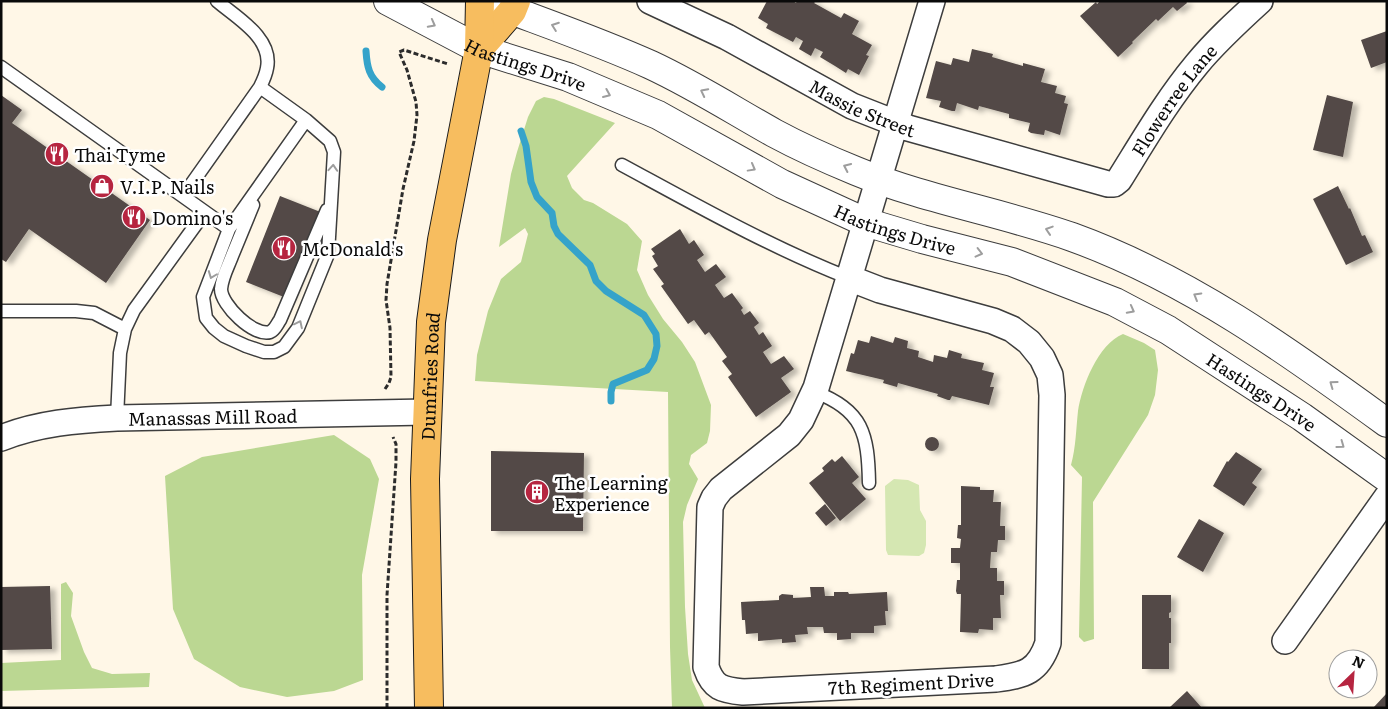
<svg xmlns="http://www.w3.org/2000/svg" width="1388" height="709" font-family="Literata,serif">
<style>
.green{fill:#d5e7b2}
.forest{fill:#bbd792}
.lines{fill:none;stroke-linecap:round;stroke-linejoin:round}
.stream{stroke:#35a3ca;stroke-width:7}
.building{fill:#524946;filter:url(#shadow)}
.service-casing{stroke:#3d3d3d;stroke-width:15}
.minor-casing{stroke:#3d3d3d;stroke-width:28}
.tertiary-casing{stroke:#3d3d3d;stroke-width:30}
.primary-casing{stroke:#1b1b1b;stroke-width:30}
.path{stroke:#2c2c2c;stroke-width:3;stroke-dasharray:5 2.5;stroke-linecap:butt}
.service{stroke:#fff;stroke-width:12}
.minor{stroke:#fff;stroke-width:25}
.tertiary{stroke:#fff;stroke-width:28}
.primary{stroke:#f7bd5f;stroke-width:28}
.oneway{stroke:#9d9d9d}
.labels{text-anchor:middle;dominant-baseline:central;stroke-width:5;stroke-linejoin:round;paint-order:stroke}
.street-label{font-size:18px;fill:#0a0a0a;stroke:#fff}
.poi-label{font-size:18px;fill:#0a0a0a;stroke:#fff;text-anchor:start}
</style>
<defs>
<filter id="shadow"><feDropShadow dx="5.5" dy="3" stdDeviation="2.5" flood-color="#0004"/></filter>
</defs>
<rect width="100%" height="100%" fill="#fff7e7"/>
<path class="green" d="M 894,479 L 908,480 L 919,485 L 920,510 L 926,521 L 926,545 L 924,553 L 919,556 L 888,555 L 886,550 L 885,486 Z"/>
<path class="forest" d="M 544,97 L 554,99 L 615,123 L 567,176 L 572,188 L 584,200 L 593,203 L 627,224 L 642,241 L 637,270 L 648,295 L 663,319 L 682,342 L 695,362 L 711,405 L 710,431 L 707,443 L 691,455 L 689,464 L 698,479 L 687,505 L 683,522 L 685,607 L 688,654 L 692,680 L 705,708 L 672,708 L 670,647 L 668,392 L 475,381 L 477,355 L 488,311 L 501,279 L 521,262 L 528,234 L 525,228 L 499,247 L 511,174 L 517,152 L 528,117 L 536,101 Z
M 1123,334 L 1144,343 L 1155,350 L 1158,370 L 1155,395 L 1148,415 L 1093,502 L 1094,639 L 1084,642 L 1079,637 L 1082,477 L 1071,465 C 1076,447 1076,429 1078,411 C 1082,386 1098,344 1123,334 Z
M 334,435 L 370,459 L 379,479 L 362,575 L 363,680 L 334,691 L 287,697 L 240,687 L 194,659 L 173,609 L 165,476 L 202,457 Z
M 66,582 L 73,593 L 71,616 L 84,652 L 92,668 L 112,674 L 150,673 L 149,687 L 1,691 L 1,663 L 61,660 L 61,584 Z"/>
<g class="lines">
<path class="stream" d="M 366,51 C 367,67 369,77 382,87
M 521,131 L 526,146 L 531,182 L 537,197 L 552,213 L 554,226 L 558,234 L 590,265 L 596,281 L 606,291 L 644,315 L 656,334 L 657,346 L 654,359 L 647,370 L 613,384 L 611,392 L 611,401"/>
</g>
<path class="building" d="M 767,1 L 793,1 L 796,3 L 797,1 L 816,1 L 814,3 L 841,18 L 844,13 L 859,21 L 852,34 L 872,45 L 866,55 L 869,56 L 859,75 L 848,69 L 846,73 L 835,66 L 820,57 L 823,52 L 815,48 L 811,56 L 799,49 L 803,41 L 796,37 L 793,42 L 766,28 L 768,24 L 758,18 Z
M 1100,1 L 1186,1 L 1187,3 L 1177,11 L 1173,7 L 1158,21 L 1156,19 L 1132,42 L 1133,43 L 1118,57 L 1080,16 L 1096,2 L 1097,4 Z
M 1387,31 L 1387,62 L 1371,68 L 1361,40 Z
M 972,49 L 993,54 L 992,57 L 1023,66 L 1023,63 L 1045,69 L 1041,82 L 1057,86 L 1055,93 L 1066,96 L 1064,103 L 1068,104 L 1060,135 L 1045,130 L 1044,135 L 1031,133 L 1028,131 L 1030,123 L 1009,118 L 1009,114 L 979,106 L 978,110 L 957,103 L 955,111 L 952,111 L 939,107 L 941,101 L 926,98 L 936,61 L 951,65 L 953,58 L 969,62 Z
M 1,95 L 22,110 L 12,123 L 150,220 L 106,283 L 29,229 L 6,262 L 1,259 Z
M 1327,95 L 1353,102 L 1343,157 L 1313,150 Z
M 1338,186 L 1349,209 L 1350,208 L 1362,236 L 1365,235 L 1373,252 L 1346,265 L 1313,199 Z
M 280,196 L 323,213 L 289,299 L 246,282 Z
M 680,229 L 689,244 L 694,240 L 704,255 L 697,260 L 705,272 L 716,264 L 726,277 L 715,285 L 724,298 L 732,293 L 743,308 L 741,310 L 744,315 L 750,311 L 759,323 L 754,327 L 759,335 L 763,332 L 772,346 L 763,352 L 771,364 L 784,356 L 794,369 L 781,378 L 791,392 L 756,417 L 728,377 L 732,374 L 722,361 L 727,357 L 709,332 L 705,335 L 694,320 L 688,324 L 661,286 L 664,284 L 653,269 L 658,266 L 652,256 L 655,254 L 651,249 Z
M 871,336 L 893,343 L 895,337 L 908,341 L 907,348 L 919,351 L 918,357 L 933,362 L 934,355 L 947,358 L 949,350 L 962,354 L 961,358 L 984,363 L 982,370 L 994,373 L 990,387 L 994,387 L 989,405 L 952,396 L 950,400 L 948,400 L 937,396 L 938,394 L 898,383 L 897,387 L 883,383 L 884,380 L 846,371 L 851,353 L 854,354 L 858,340 L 869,343 Z
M925 444a7 7 0 1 1 14 0a7 7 0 1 1-14 0Z
M 491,451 L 584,453 L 583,531 L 491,531 Z
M 1236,452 L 1262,469 L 1252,483 L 1257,487 L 1244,506 L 1213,486 L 1227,461 L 1228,462 Z
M 842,456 L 859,477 L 852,483 L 866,499 L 840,521 L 809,483 L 824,471 L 822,468 L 832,459 L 835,462 Z
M 961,486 L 980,487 L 980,490 L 994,490 L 993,502 L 1001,502 L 1000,526 L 1005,526 L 1005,540 L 998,540 L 997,552 L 991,552 L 990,568 L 997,568 L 997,581 L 1004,581 L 1004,595 L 1000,595 L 1001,618 L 993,618 L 993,630 L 979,629 L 978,633 L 960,632 L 961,594 L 957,594 L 956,591 L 957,580 L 960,580 L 960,563 L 951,563 L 951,548 L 960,548 L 961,539 L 957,538 L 958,525 L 961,525 Z
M 825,504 L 836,518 L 826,526 L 815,513 Z
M 1199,519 L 1224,533 L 1203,572 L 1177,557 Z
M 50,586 L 52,649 L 1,650 L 1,587 Z
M 810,587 L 824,587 L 825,596 L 834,596 L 834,592 L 848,592 L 849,594 L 887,592 L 888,611 L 885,611 L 886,625 L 874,626 L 874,633 L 851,633 L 851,639 L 837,640 L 837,633 L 824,633 L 823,627 L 807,627 L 808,634 L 795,635 L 796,642 L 782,643 L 782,639 L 758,641 L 758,633 L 746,634 L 745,620 L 742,620 L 741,602 L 779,600 L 779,596 L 782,594 L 793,595 L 793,598 L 811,597 Z
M 1142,595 L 1171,595 L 1171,612 L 1169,613 L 1169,618 L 1171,618 L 1171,643 L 1169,643 L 1169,669 L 1142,669 Z
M 1187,691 L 1202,708 L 1169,708 Z
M 1387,693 L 1387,708 L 1373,708 Z"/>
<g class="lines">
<g class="service-casing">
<path id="service" d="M 1,67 L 229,229
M 260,87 L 306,120 L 229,229 L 203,297 L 206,318 L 214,328 L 224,336 L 246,346 L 264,352 L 274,352 L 284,347 L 298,328 L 328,254 L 334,152 L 330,141 L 306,120
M 622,165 C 696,205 770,247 849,278
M 183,196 L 260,87 C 263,81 266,74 267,68 C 273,38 237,18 217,1
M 253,205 C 246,222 239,239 232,256 C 228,267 222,277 221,289 C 221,305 254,337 270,332 C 275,330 277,324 280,320 L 327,210
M 1,311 L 76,311 L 94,313 L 125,329
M 815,392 C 863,410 868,434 869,483
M 117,418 L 120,353 L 125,329 L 134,310 L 205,212"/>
</g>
<g class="minor-casing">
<g id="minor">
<path id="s1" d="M 650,1 L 727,37 L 852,106 L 908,128 L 1108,184 L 1114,184 L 1119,180 C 1144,140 1167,100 1197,64 C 1216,41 1238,21 1260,1"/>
<path d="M 849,278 L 880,290 L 993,321 L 1012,329 L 1029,342 L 1042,358 L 1050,375 L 1052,395 L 1048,643 C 1038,672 1025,675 996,679 L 743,692 C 722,690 713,688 706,667 L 710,507 L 714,498 L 721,489 L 789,435 L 801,420 L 816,388 L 932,1"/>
<path id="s2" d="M 1,438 C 39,423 77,420 117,418 L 427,412"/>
<path d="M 1285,641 L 1387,497"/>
</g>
</g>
<g class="tertiary-casing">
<g id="tertiary">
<path id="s3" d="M 388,1 L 479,49 L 568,77 L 658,115 L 782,184 L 865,222 L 922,239 L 1012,262 L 1115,302 L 1168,330 L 1208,356 L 1302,417 L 1387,478"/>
<path d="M 487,1 C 542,22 598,41 651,65 C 694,85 733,110 774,133 C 800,147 829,160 856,171 C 926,200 1001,212 1072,237 C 1188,279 1288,351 1387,423"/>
</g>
</g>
<g class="primary-casing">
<g id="primary">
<path d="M 479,49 L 512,11 L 516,1"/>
<path id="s4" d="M 429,708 L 425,479 L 431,322 L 442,240 L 479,49 L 480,1"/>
</g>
</g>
<path class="path" d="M 385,389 L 389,383 L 391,377 L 390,328 L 386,300 L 387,284 L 403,189 L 414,141 L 417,115 L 416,102 L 407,70 L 399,52 L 404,50 L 448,64
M 387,708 L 387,595 L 396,462 L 396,444 L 393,437"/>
<use href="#service" class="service"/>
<use href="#minor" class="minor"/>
<use href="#tertiary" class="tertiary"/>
<use href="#primary" class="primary"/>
</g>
<defs><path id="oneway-chevron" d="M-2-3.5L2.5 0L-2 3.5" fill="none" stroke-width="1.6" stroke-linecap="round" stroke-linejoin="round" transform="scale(1.25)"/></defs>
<g class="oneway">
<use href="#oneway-chevron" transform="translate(432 24) rotate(28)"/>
<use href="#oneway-chevron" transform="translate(555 26) rotate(-160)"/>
<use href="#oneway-chevron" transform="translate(704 92) rotate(-153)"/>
<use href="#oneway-chevron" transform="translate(607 94) rotate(23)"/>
<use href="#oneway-chevron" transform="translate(847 167) rotate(-155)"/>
<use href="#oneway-chevron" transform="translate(333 168) rotate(-86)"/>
<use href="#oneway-chevron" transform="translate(752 168) rotate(29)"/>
<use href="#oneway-chevron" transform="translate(1049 230) rotate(-162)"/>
<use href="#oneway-chevron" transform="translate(979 253) rotate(14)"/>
<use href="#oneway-chevron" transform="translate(212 275) rotate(111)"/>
<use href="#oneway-chevron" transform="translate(1197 296) rotate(-150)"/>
<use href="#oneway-chevron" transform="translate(1131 310) rotate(28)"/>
<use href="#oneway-chevron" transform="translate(299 324) rotate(-64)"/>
<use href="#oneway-chevron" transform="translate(1333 384) rotate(-144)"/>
<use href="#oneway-chevron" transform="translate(1341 445) rotate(36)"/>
</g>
<defs>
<g id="restaurant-disc" transform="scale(1.25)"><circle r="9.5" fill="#b62540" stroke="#fff"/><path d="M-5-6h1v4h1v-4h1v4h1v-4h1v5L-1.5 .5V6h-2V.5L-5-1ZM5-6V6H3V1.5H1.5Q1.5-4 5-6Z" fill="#fff"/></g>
<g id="shop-disc" transform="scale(1.25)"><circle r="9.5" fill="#b62540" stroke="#fff"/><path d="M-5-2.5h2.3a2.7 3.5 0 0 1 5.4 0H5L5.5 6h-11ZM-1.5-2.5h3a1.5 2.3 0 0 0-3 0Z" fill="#fff"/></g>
<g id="building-disc" transform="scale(1.25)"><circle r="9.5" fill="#b62540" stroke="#fff"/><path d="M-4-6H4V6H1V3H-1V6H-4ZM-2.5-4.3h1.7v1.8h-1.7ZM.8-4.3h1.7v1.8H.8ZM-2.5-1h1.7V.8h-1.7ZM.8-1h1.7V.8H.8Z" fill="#fff"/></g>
</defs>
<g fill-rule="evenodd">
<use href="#restaurant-disc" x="57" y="154"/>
<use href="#shop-disc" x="102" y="186"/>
<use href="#restaurant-disc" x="134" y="217"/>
<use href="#restaurant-disc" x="284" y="248"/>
<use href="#building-disc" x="537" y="492"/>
</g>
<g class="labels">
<g class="street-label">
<text stroke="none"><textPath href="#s3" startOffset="152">Hastings Drive</textPath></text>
<text stroke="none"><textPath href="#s1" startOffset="605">Flowerree Lane</textPath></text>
<text stroke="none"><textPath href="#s1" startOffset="238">Massie Street</textPath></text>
<text stroke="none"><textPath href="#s3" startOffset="558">Hastings Drive</textPath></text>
<text stroke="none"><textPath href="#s4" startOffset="332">Dumfries Road</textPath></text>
<text stroke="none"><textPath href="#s3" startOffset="962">Hastings Drive</textPath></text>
<text stroke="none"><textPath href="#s2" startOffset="214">Manassas Mill Road</textPath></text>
<text transform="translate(911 683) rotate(-3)">7th Regiment Drive</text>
</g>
<g class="poi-label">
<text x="74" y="154">Thai Tyme</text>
<text x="120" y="186">V.I.P. Nails</text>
<text x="152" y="217">Domino's</text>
<text x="302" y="248">McDonald's</text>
<text x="554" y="482">The Learning<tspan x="554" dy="21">Experience</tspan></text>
</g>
</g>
<rect width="1388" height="709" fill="none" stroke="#0a0a0a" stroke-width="5"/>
<g transform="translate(1353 674) rotate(25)"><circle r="24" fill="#ffffff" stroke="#9d9d9d"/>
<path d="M0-4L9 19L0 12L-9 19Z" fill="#b62540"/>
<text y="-8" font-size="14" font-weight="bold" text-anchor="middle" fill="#0a0a0a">N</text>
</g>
</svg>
